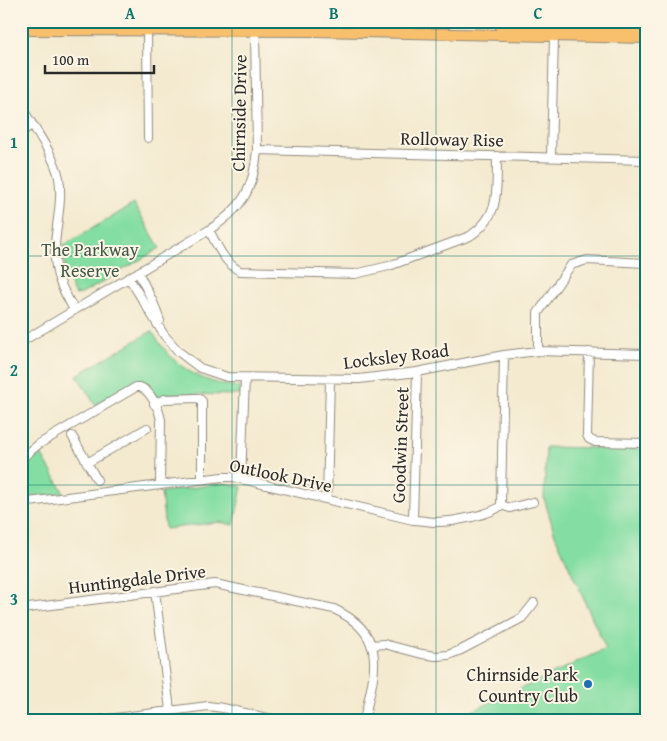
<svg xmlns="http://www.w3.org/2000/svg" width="667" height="741" font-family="'Gentium Book Plus',serif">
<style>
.green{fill:#84dea3;stroke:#588467}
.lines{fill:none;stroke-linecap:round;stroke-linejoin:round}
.minor-casing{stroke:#908a7e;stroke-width:10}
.major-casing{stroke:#908a7e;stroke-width:12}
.minor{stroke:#fff;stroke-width:8}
.major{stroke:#f8bf6c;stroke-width:10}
.grid{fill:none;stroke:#0f766e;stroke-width:1;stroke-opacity:0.55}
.poi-dot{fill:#1f6fb2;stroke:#fcf5e5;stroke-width:2}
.labels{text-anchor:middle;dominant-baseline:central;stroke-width:4;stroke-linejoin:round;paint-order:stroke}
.street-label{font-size:18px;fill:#2b2b2b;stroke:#fcf5e5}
.park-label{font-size:18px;fill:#415849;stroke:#fcf5e5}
.poi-label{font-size:18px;fill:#2b2b2b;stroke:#fcf5e5;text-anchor:end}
.neatline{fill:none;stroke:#0f766e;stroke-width:2}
.grid-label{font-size:16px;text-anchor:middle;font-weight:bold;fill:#0f766e}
</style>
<rect width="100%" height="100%" fill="#fcf5e5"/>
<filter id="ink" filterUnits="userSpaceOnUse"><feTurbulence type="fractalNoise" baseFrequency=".02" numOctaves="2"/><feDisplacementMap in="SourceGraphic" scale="10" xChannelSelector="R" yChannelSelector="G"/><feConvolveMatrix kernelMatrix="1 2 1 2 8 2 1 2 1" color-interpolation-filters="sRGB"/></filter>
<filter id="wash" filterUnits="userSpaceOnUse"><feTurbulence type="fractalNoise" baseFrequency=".0096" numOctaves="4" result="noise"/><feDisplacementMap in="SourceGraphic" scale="20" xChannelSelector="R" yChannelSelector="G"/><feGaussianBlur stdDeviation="1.12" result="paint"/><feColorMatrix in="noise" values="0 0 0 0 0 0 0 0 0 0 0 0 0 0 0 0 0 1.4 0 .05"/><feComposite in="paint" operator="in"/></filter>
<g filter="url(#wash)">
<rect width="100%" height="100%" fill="#f4ead0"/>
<path class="green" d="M 21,21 L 183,21 L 136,26 L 21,26 Z
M 134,204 L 160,248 L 82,294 L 75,295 C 66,278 63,264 64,245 Z
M 152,331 C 173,367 200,383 240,387 L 240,395 L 168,394 L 157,397 L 154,397 L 147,383 L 139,380 L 95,405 L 77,375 Z
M 546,447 L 646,449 L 646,720 L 453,720 L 606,649 L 555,535 L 544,498 Z
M 38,449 L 64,493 L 21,499 L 21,464 Z
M 225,483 L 242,487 L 234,525 L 220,522 L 165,529 L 161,492 Z"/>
</g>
<g filter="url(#ink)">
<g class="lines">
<g class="minor-casing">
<path id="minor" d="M 147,31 L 148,138
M 21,106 C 33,127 54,154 59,178 C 64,207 51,238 56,267 C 58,283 67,296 74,310
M 21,132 L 32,125
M 257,150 L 646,160
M 551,156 L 554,37
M 209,230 C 217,245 224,263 240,271 L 355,274 L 389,266 L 470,236 C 502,214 496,190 497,156
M 138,272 L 153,302 L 160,321
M 129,278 L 164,335 L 179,352 L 200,368 L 227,377 L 359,379 L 417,372 L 504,355 L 538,351 L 646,354
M 21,342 L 209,230 C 242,209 254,189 257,150 L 255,31
M 538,351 L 538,313 L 571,265 L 587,260 L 646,263
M 589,352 L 587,435 L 589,439 L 595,442 L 646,443
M 154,404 L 165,399 L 198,398 L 202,401 L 202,479
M 72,436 L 97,480
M 21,459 L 39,444 L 136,387 L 140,387 C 151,391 159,409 161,420 L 160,484
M 87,463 L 147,428
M 241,479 L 245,378
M 327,499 L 330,379
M 21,503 L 222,477 L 233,477 L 413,520 C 421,520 429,522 437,522 C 450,522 493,515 501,505 L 510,508 L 533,502
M 501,505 L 504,355
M 413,520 L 417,372
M 155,591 L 170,710
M 21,609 L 215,584 L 334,609 C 389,635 375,671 364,720
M 371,645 L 384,644 L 422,654 L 436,656 L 448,655 L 461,650 L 522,618 L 534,603
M 100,720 L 208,706 L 223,708 L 276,720"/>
</g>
<g class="major-casing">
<path id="major" d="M 356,21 L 402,26
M 501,28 L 646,31
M 21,30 L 313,31 L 646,38"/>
</g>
<use href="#minor" class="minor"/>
<use href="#major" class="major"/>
</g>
</g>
<path class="grid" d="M 232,21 L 232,720M 436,21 L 436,720M 21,256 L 646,256M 21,485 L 646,485"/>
<circle class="poi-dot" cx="588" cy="684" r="5"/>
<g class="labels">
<g class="street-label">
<text transform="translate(239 113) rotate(-89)">Chirnside Drive</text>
<text transform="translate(452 139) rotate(1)">Rolloway Rise</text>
<text transform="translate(396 356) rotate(-7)">Locksley Road</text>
<text transform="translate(400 445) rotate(-88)">Goodwin Street</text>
<text transform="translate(281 475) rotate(12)">Outlook Drive</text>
<text transform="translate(137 579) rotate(-7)">Huntingdale Drive</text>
</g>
<g class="park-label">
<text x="90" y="249">The Parkway<tspan x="90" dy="21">Reserve</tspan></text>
</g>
<g class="poi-label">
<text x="578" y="674">Chirnside Park<tspan x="578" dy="21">Country Club</tspan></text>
</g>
</g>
<rect width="667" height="741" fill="none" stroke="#fcf5e5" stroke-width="55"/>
<path d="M45 65v8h109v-8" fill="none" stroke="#2b2b2b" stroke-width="2.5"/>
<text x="52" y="65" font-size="15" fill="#2b2b2b" stroke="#fcf5e5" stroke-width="4" paint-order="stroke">100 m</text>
<rect x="28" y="28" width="612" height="686" class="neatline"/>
<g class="grid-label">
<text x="130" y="19">A</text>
<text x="334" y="19">B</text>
<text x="538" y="19">C</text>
<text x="14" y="148">1</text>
<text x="14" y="376">2</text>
<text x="14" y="605">3</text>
</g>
</svg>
